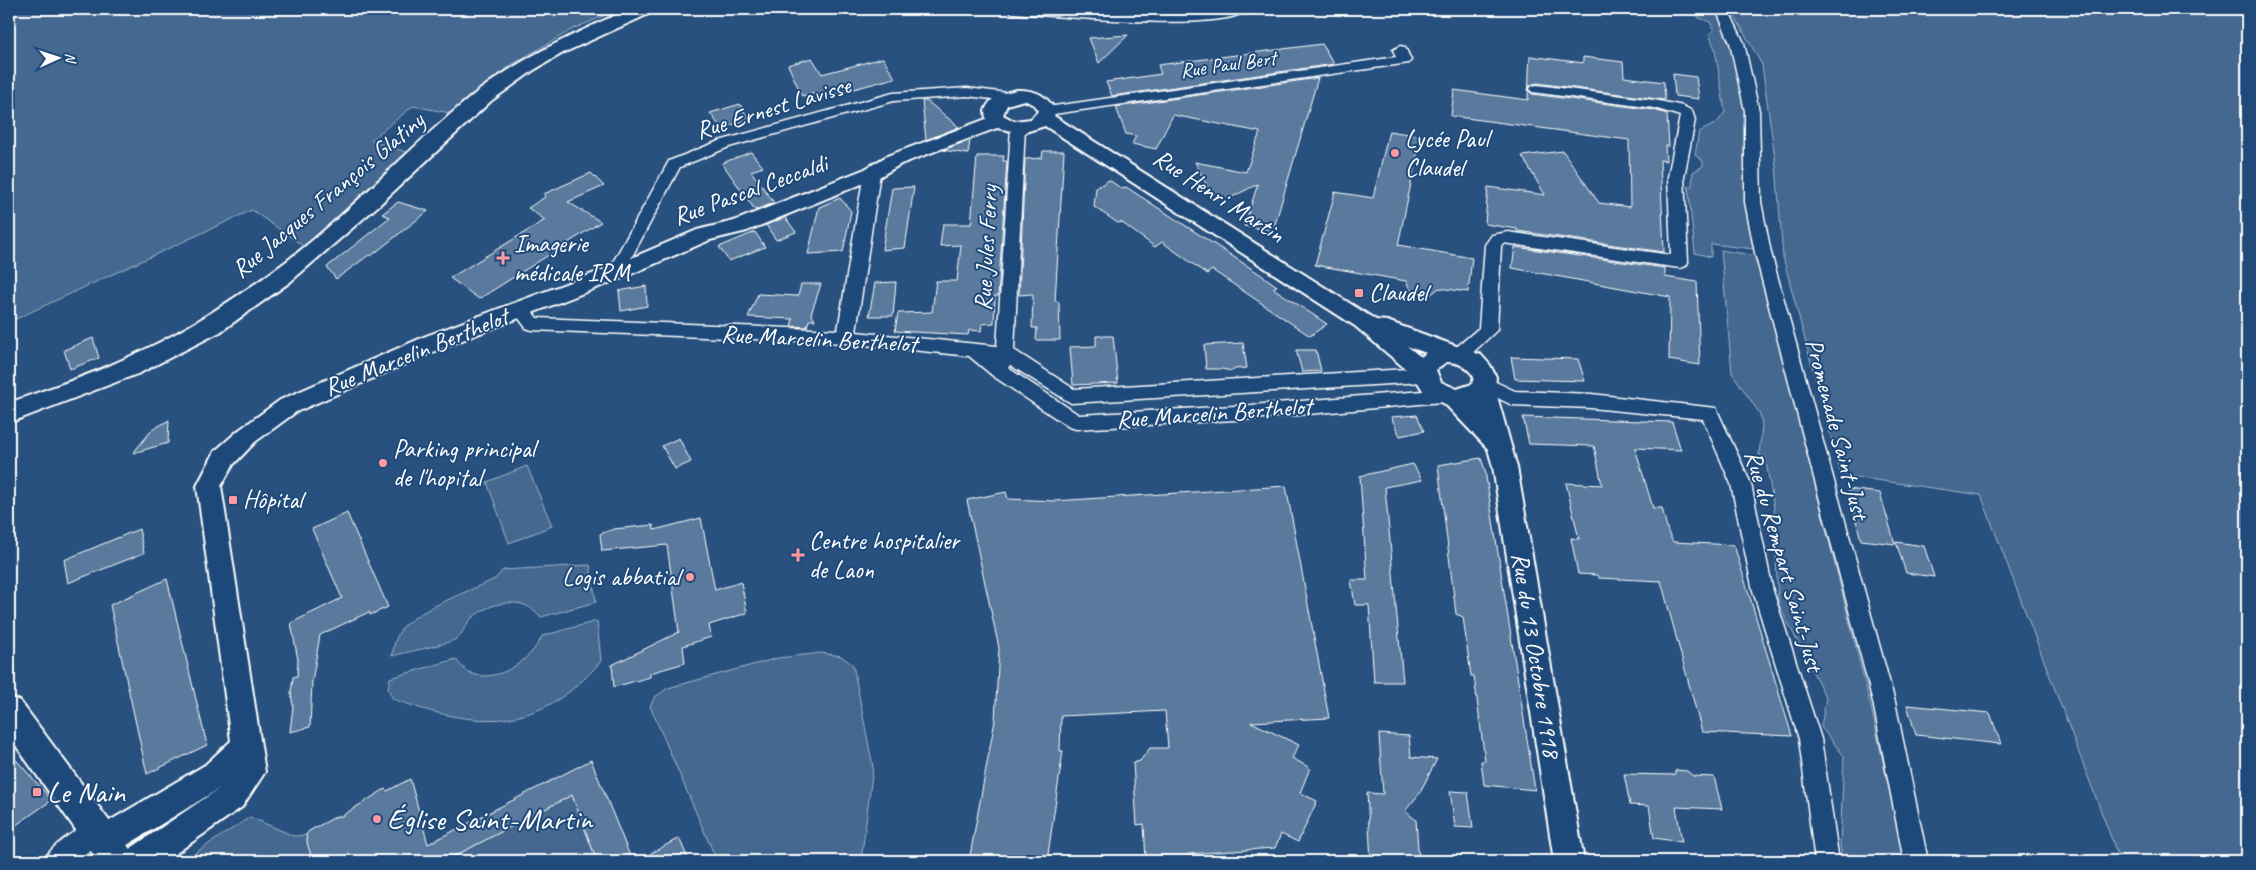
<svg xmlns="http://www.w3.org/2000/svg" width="2256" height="870" font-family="Caveat,sans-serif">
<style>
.green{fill:#446890;stroke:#a2b4c8}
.building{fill:#5a7a9d;stroke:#fff}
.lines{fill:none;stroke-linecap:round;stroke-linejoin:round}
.minor-casing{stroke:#fff;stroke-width:3}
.tertiary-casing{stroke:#fff;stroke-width:4}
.secondary-casing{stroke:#fff;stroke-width:4}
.minor{fill:#1f4a7a;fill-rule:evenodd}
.tertiary{fill:#1f4a7a;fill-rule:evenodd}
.secondary{fill:#1f4a7a;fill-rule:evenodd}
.poi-dot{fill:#ff9aa2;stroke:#1f4a7a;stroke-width:2}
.labels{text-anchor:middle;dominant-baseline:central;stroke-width:4;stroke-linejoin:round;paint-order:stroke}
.far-street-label{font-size:21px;fill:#fff;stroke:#1f4a7a}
.street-label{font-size:25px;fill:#fff;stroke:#1f4a7a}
.poi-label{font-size:25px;fill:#fff;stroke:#1f4a7a;text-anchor:start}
.near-poi-label{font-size:30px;fill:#fff;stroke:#1f4a7a;text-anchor:start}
</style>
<rect width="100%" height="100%" fill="#28517f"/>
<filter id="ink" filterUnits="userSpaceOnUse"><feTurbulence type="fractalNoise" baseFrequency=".02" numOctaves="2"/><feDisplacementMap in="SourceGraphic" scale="10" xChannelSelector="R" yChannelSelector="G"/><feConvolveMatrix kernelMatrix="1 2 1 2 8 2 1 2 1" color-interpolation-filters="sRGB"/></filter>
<g filter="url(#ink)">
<path class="green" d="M 9,9 L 620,9 L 573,29 L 511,65 L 450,113 L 413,106 L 371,140 L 409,153 L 306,248 L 252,210 L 9,322 Z
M 1694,9 L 1716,9 L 1734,44 L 1748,108 L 1747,189 L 1751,239 L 1754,249 L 1711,244 L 1711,257 L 1695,253 L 1688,186 L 1692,186 L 1693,172 L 1703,166 L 1703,161 L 1695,155 L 1699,132 L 1717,123 L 1725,112 L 1715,49 L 1709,34 L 1714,30 L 1710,22 L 1699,18 Z
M 1731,9 L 2243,9 L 2247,18 L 2247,861 L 2120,861 L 1981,495 L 1841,475 L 1783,257 L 1776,165 L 1762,65 Z
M 1721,250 L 1757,256 L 1871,707 L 1900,840 L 1902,861 L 1843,861 L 1840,845 L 1844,756 L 1821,727 L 1826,698 L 1778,603 L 1774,508 L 1765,456 L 1759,455 L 1762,426 L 1760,414 L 1732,373 Z
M 527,466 L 552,526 L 509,543 L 487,482 Z
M 590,565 L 596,602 L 541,617 C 524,595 491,601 472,618 C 466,623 462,636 456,639 C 445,645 406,652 392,656 C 394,645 396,633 405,625 C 423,608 471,590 495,579 L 503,570 Z
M 597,621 L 601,661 C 539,734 476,729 393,699 L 388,689 L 390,678 L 456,659 C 478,696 530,665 542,636 Z
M 821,653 L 841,656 L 853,665 L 873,767 L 861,861 L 801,861 L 799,857 L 791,861 L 717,861 L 650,706 L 655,697 L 668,688 L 778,658 Z
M 572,795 L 597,861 L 445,861 Z
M 250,817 L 294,836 L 306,835 L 314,856 L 313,861 L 183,861 Z"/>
<path class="building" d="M 1128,35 L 1099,63 L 1089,38 Z
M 1322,44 L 1334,64 L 1112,96 L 1106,82 L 1161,74 L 1158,65 Z
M 1530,56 L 1583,63 L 1583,57 L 1623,62 L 1624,77 L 1664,82 L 1665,100 L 1537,83 L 1530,85 L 1528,90 L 1532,94 L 1654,110 L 1667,114 L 1669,146 L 1665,146 L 1666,161 L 1660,160 L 1664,252 L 1517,231 L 1517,229 L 1485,224 L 1488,187 L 1545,195 L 1522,156 L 1563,151 L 1599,203 L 1630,207 L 1629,140 L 1451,116 L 1454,90 L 1528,100 L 1529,73 Z
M 812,58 L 822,74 L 883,58 L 895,78 L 816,99 L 813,93 L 802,96 L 788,65 Z
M 1673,74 L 1696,77 L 1699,99 L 1675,96 Z
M 1318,78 L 1273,231 L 1244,226 L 1258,184 L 1226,200 L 1213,198 L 1195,162 L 1246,172 L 1260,132 L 1173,115 L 1156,149 L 1132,144 L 1136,136 L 1126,134 L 1116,107 Z
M 922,101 L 927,101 L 959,127 L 926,140 Z
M 740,104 L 749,120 L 721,128 L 710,113 Z
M 1389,131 L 1421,136 L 1398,245 L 1472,258 L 1468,292 L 1439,288 L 1430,295 L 1422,295 L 1411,291 L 1406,281 L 1315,265 L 1335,192 L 1373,198 Z
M 970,140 L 968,154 L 943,150 Z
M 1043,151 L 1064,151 L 1055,301 L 1059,302 L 1060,340 L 1036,340 L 1037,328 L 1032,328 L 1033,294 L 1019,295 L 1025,159 L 1042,158 Z
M 751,152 L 763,167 L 751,171 L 774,203 L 755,210 L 722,163 Z
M 977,156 L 1004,156 L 1003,161 L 1007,161 L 998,296 L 995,296 L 994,323 L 982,324 L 981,331 L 969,330 L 968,335 L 895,331 L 898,313 L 932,312 L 936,281 L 957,281 L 961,245 L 940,246 L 943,224 L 971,224 Z
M 591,173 L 604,186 L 568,202 L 601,222 L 479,299 L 450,278 L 545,220 L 528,208 L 545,197 L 544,194 Z
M 1109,180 L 1122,189 L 1126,187 L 1260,274 L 1277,286 L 1273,288 L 1327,324 L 1310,336 L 1212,270 L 1207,274 L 1162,242 L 1155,247 L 1121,222 L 1118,223 L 1094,207 L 1096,188 Z
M 914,187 L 905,248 L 882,250 L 892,188 Z
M 840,198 L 851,211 L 843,252 L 808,254 L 819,207 Z
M 398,202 L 428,211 L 371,256 L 369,255 L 336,279 L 327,267 L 390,217 L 382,214 Z
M 785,217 L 796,232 L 776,240 L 766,225 Z
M 755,232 L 765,247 L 729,261 L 719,247 Z
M 1515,247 L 1665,268 L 1665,277 L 1697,282 L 1700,365 L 1669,360 L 1670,297 L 1512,268 Z
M 896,282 L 893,316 L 869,316 L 875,283 Z
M 801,284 L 821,284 L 811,314 L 815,320 L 809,320 L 807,327 L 791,326 L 793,319 L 748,317 L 758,294 L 798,296 Z
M 646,286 L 647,306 L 621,311 L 619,291 Z
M 1096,336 L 1113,336 L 1118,383 L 1073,385 L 1070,347 L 1096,346 Z
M 93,338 L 99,358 L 70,369 L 64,350 Z
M 1243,343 L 1247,368 L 1235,369 L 1232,371 L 1221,369 L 1206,369 L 1204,345 Z
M 1296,350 L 1316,350 L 1321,371 L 1302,372 Z
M 1511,357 L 1578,359 L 1585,381 L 1515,379 Z
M 1417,415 L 1424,431 L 1400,436 L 1391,417 Z
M 1523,417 L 1672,422 L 1681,450 L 1635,448 L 1653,508 L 1662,508 L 1668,532 L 1673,542 L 1734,545 L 1792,736 L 1702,732 L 1661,581 L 1599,578 L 1597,575 L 1578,574 L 1571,538 L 1579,539 L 1566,483 L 1602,485 L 1594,446 L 1529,444 Z
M 169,420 L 168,443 L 133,453 L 152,430 Z
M 679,438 L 691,462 L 675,469 L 662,446 Z
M 1481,458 L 1485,470 L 1535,790 L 1484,785 L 1481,761 L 1485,761 L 1474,676 L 1471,676 L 1463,617 L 1456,614 L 1438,465 Z
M 1413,464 L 1422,480 L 1385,487 L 1403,682 L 1374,682 L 1369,605 L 1355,605 L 1351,580 L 1367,580 L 1360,476 Z
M 1286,486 L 1329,718 L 1251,722 L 1299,745 L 1292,758 L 1310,768 L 1300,793 L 1317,801 L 1298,842 L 1281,834 L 1275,848 L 1188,854 L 1189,861 L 1146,861 L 1144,824 L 1137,825 L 1133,763 L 1140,761 L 1150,748 L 1168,748 L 1165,711 L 1061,716 L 1060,751 L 1063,751 L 1047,861 L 969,861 L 995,720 L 999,648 L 967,500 L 1006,492 L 1008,499 L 1055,501 Z
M 1848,489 L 1880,493 L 1895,544 L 1861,540 Z
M 347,513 L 388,607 L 370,615 L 369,612 L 320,635 L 312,682 L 310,727 L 290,732 L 293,706 L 291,693 L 293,677 L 297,676 L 298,660 L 291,623 L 342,598 L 312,529 Z
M 701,518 L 715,590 L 741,582 L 747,613 L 709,625 L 711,637 L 683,646 L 685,663 L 650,673 L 650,677 L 614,687 L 612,665 L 679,632 L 667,545 L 602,551 L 600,534 L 614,529 L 653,525 L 654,530 Z
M 139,529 L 144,553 L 68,583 L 64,560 Z
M 1896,542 L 1924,546 L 1934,577 L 1906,573 Z
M 167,579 L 207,745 L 147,774 L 110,605 Z
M 1907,705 L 1990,713 L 2001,744 L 1916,735 Z
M 1379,734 L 1409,736 L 1411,757 L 1437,759 L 1419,794 L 1405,811 L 1416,820 L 1419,861 L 1371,861 L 1367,793 L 1383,794 Z
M 9,752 L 52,800 L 9,830 Z
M 591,760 L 632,861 L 597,861 L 572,795 L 445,861 L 313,861 L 308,846 L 306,835 L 309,831 L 339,815 L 340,817 L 385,789 L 387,791 L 410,779 L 428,844 Z
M 1676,770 L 1687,771 L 1693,776 L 1714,777 L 1722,809 L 1676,807 L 1682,842 L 1654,838 L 1649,806 L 1630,805 L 1624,774 L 1674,775 Z
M 1450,791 L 1468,792 L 1473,828 L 1455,827 Z
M 679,838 L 689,861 L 637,861 Z"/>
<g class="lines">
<g class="minor-casing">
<path id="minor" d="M 1005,9 L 1072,9 L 1172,15 L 1248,9 C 1228,34 1049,15 1012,13 Z
M 1716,9 L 1728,9 L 1744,43 L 1759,111 L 1761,202 L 1771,253 L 1895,702 L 1928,861 L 1904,861 L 1873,702 L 1755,253 L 1745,202 L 1745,111 L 1730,43 Z
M 1400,46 L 1405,47 L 1411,60 L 1409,63 L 1047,115 L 1040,111 L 1047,107 L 1396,57 L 1393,50 Z
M 1537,85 L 1654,100 L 1683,106 L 1692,111 L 1695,120 L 1684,177 L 1688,262 L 1686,266 L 1680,268 L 1503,243 L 1501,246 L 1497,330 L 1465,360 L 1459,361 L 1453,360 L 1450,355 L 1453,350 L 1479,328 L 1485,245 L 1492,235 L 1508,232 L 1671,255 L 1668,177 L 1680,116 L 1654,108 L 1532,92 L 1530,89 L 1532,86 Z
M 967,88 L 1008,93 L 1015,97 L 1008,101 L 967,96 L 894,101 L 729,147 L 680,167 L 621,277 L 609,277 L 607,273 L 669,161 L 719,141 L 893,93 Z
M 1018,123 L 1025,127 L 1014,350 L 1074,389 L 1424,368 L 1430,370 L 1433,375 L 1430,380 L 1424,382 L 1071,403 L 1010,365 L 1008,368 L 1079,415 L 1252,405 L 1447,389 L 1453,391 L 1456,396 L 1453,401 L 1252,419 L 1076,429 L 1069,427 L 993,376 L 969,356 L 846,343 L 532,330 L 526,328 L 512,309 L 515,305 C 527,301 530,309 537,318 L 838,330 L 864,173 L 872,168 L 880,173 L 856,332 L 997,346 L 1011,127 Z
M 1485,377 L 1515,391 L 1591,394 L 1716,408 L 1751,484 L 1773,591 L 1821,739 L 1839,861 L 1815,861 L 1799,739 L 1753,591 L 1731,484 L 1703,419 L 1591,408 L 1512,405 L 1479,389 L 1476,384 L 1479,379 Z
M 98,818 L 106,822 L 110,830 L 106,838 L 76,861 L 44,861 C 49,846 83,825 98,818 Z"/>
</g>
<g class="tertiary-casing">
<path id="tertiary" d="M 1017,90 C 1037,90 1046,95 1056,111 L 1054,116 L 1376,320 L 1387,321 L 1481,355 L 1490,365 L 1496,377 L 1495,389 L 1517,467 L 1584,861 L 1554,861 L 1493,467 L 1488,449 L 1445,404 L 1425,394 L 1414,376 L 1355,326 L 1045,126 L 1022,133 L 997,128 L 901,164 L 879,177 L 747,231 L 710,240 L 622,278 L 442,348 L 296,412 L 255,442 L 233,465 L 221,486 L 265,772 L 242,807 L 165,861 L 124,861 L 128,850 L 220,788 L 116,852 L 105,856 L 94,852 L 90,841 L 94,830 L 205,765 L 231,741 L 197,486 L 215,451 L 239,430 L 280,400 L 426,336 L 608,268 L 697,230 L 734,221 L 865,169 L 887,156 L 986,119 L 985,111 C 990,96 1003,93 1017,90 ZM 1024,100 L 1034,105 L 1038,111 L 1031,119 L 1014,121 L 1003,115 L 1007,105 ZM 1407,346 L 1426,353 L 1421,357 ZM 1446,362 C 1458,362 1467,366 1474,377 L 1472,384 L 1457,389 L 1441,382 L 1436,370 Z"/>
</g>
<g class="secondary-casing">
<path id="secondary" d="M 629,9 L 653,9 L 651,13 L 563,53 L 534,70 L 491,101 L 379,205 L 290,282 L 220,332 L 140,373 L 9,423 L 9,403 C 46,389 86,377 122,360 C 176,337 224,306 272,272 C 346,219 406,149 477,92 C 524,56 576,33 629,9 Z
M 9,697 L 20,701 L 130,849 L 135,861 L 98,861 L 9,736 Z"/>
</g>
<use href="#minor" class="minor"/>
<use href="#tertiary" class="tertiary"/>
<use href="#secondary" class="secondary"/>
</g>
</g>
<g class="poi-dot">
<circle cx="1395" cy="153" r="5"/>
<path d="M500.5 250.5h5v5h5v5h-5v5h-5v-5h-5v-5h5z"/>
<rect x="1354" y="288" width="10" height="10" rx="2.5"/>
<circle cx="383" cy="463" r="5"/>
<rect x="228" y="495" width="10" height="10" rx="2.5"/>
<path d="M795.5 547.5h5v5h5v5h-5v5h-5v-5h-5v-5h5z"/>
<circle cx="690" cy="577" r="5"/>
<rect x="32" y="787" width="10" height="10" rx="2.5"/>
<circle cx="377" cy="819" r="5"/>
</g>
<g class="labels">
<g class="far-street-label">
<text transform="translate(1228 64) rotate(-8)">Rue Paul Bert</text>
</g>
<g class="street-label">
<text transform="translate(773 108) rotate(-17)">Rue Ernest Lavisse</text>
<text transform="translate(750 190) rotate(-20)">Rue Pascal Ceccaldi</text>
<text transform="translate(328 195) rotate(-40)">Rue Jacques François Glatiny</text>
<text transform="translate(1219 196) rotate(33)">Rue Henri Martin</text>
<text transform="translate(986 248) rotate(-87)">Rue Jules Ferry</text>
<text transform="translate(819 339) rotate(3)">Rue Marcelin Berthelot</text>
<text transform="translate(416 352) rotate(-22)">Rue Marcelin Berthelot</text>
<text transform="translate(1214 413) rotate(-4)">Rue Marcelin Berthelot</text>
<text transform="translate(1837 429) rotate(75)">Promenade Saint-Just</text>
<text transform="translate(1784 561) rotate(74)">Rue du Rempart Saint-Just</text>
<text transform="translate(1536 655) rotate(81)">Rue du 13 Octobre 1918</text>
</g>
<g class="poi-label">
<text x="1405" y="139">Lycée Paul<tspan x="1405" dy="29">Claudel</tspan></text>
<text x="514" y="244">Imagerie<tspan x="514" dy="29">médicale IRM</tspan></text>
<text x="1369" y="293">Claudel</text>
<text x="393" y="449">Parking principal<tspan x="393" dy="29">de l'hopital</tspan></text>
<text x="243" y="500">Hôpital</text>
<text x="809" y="541">Centre hospitalier<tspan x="809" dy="29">de Laon</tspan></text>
<text x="680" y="577" text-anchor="end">Logis abbatial</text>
</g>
<g class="near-poi-label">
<text x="47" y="792">Le Nain</text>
<text x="387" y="819">Église Saint-Martin</text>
</g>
</g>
<rect width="2256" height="870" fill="none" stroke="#1f4a7a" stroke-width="30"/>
<rect x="15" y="15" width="2226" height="840" fill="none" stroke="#fff" stroke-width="2" filter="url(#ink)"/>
<g transform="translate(58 58) rotate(87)" stroke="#1f4a7a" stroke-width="4" paint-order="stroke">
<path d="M0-4L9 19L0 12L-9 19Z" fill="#ffffff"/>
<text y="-8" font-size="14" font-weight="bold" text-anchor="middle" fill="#ffffff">N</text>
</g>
</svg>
